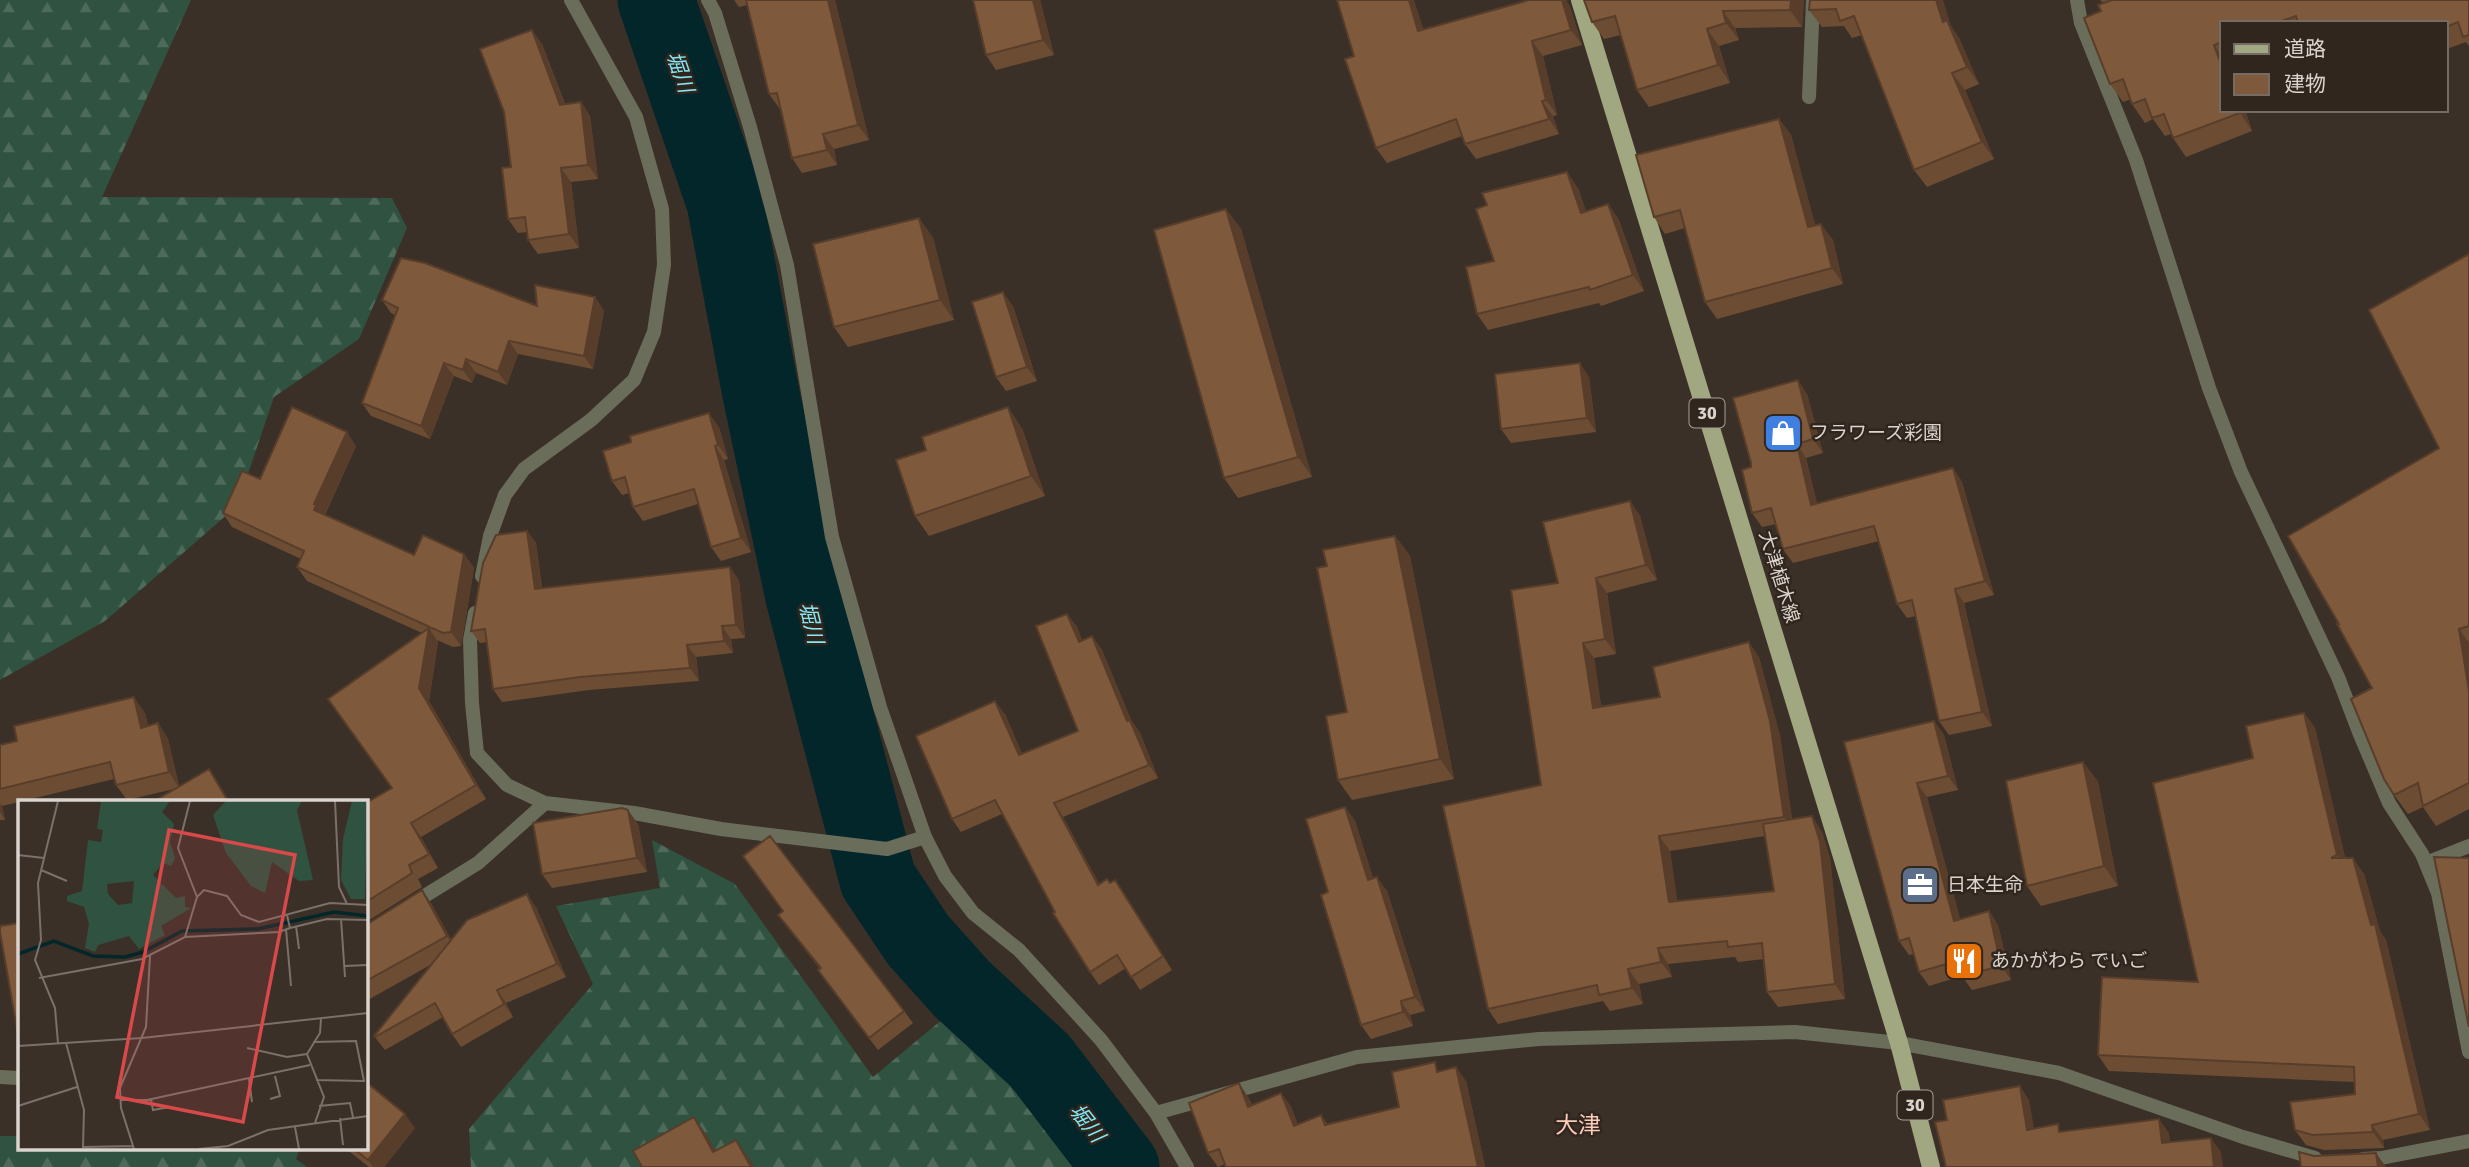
<svg xmlns="http://www.w3.org/2000/svg" width="2469" height="1167" font-family="Signika,'Noto Sans JP',sans-serif">
<style>
.forest{fill:url(#forest-firs)}
.lines{fill:none;stroke-linecap:round;stroke-linejoin:round}
.river{stroke:#03262a;stroke-width:77}
.street{stroke:#6a6d5a;stroke-width:14}
.primary{stroke:#a1a780;stroke-width:18}
.wall{fill:#6c4d34;fill-rule:evenodd}
.shaded-wall{fill:#583e2a}
.building{fill:#7e593c;stroke:#583e2a;stroke-width:2}
.labels{text-anchor:middle;dominant-baseline:central;stroke-width:5;stroke-linejoin:round;paint-order:stroke}
.shield{fill:#30261e;stroke:#a79f99;stroke-width:2}
.shield-label{font-size:18px;font-weight:bold;fill:#dad3ce}
.poi-label{font-size:19px;fill:#dad3ce;stroke:#30261e;text-anchor:start}
.street-label{font-size:19px;fill:#dad3ce;stroke:#30261e}
.water-label{font-size:21px;font-style:italic;fill:#83e7f4;stroke:#30261e}
.quarter-label{font-size:23px;fill:#fac9ba;stroke:#30261e}
.inset-river{fill:none;stroke:#03262a;stroke-width:3.5}
.inset-road{fill:none;stroke:#7b716a;stroke-width:2}
.view{fill:#d74a49;fill-opacity:0.15;stroke:#d74a49;stroke-width:3.5}
.inset-edge{fill:none;stroke:#dad3ce;stroke-width:3.5}
</style>
<defs>
<pattern id="forest-firs" width="22" height="20" patternUnits="userSpaceOnUse" patternTransform="scale(1.75)"><rect width="22" height="20" fill="#305240"/><path d="M5 1l3.5 6h-7zM16 11l3.5 6h-7z" fill="#4d6a5a"/></pattern>
</defs>
<rect width="100%" height="100%" fill="#3b3028"/>
<path class="forest" d="M 0,0 L 191,0 L 102,197 L 392,198 L 407,228 L 359,339 L 274,397 L 237,506 L 105,621 L 0,680 Z
M 652,840 L 735,884 L 873,1077 L 944,1018 L 1044,1109 L 1077,1167 L 471,1167 L 469,1129 L 593,984 L 556,906 L 660,888 Z
M 0,1136 L 19,1136 L 19,1148 L 300,1148 L 296,1159 L 307,1167 L 0,1167 Z"/>
<g class="lines">
<path class="river" d="M 656,0 L 725,202 L 760,389 L 804,597 L 878,880 L 918,940 L 962,989 L 1040,1061 L 1121,1167"/>
<path class="street" d="M 708,0 L 715,13 L 750,127 L 787,265 L 832,537 L 880,707 L 925,837 L 945,876 L 973,913 L 1019,950 L 1101,1040 L 1156,1113 L 1187,1167
M 2077,0 L 2081,23 L 2136,160 L 2209,388 L 2241,472 L 2338,677 L 2359,732 L 2389,803 L 2422,854 L 2438,893 L 2469,1052
M 1809,97 L 1813,0
M 482,576 L 490,536 L 505,495 L 524,469 L 591,420 L 634,380 L 654,332 L 664,265 L 662,209 L 636,117 L 571,0
M 475,613 L 470,640 L 472,703 L 477,753 L 507,785 L 545,803 L 634,813 L 721,829 L 887,849 L 925,837
M 2426,863 L 2469,846
M 410,905 L 478,863 L 545,803
M 0,1077 L 19,1078
M 1156,1113 L 1357,1057 L 1539,1039 L 1795,1032 L 1899,1043 L 2059,1073 L 2243,1137 L 2315,1158
M 2363,1159 L 2381,1158 L 2469,1141"/>
<path class="primary" d="M 1580,0 L 1899,1043 L 1931,1167"/>
</g>
<path class="wall" d="M 734,0 L 835,0 L 869,140 L 834,149 L 837,165 L 802,173 L 792,158 L 780,109 L 769,94 L 747,5 L 739,7 Z
M 1040,0 L 1054,55 L 996,70 L 986,55 Z
M 1529,0 L 1566,0 L 1570,7 L 1582,45 L 1543,56 L 1557,115 L 1553,116 L 1559,134 L 1476,159 L 1465,144 L 1462,136 L 1387,163 L 1376,148 L 1354,56 L 1424,29 Z
M 1584,0 L 1804,0 L 1802,27 L 1735,28 L 1739,40 L 1719,46 L 1730,83 L 1649,107 L 1637,90 L 1621,35 L 1604,39 L 1592,22 Z
M 1810,0 L 1951,26 L 1959,38 L 1979,84 L 1965,90 L 1994,159 L 1927,187 L 1914,170 L 1862,35 L 1852,38 L 1844,26 L 1822,27 L 1809,10 Z
M 2100,0 L 2469,0 L 2469,46 L 2466,42 L 2447,49 L 2446,23 L 2222,23 L 2222,110 L 2245,110 L 2252,131 L 2186,157 L 2173,138 L 2171,134 L 2165,136 L 2153,119 L 2145,123 L 2132,104 L 2131,99 L 2123,102 L 2110,84 L 2101,11 L 2103,3 Z
M 542,44 L 565,104 L 581,102 L 590,116 L 598,179 L 571,182 L 579,248 L 538,254 L 528,240 L 527,232 L 518,233 L 508,219 L 511,167 Z
M 1779,119 L 1791,135 L 1815,225 L 1833,240 L 1843,284 L 1717,319 L 1705,302 L 1685,228 L 1665,234 L 1654,217 Z
M 1578,188 L 1586,212 L 1608,204 L 1619,220 L 1644,291 L 1601,306 L 1599,303 L 1488,330 L 1477,314 L 1494,261 Z
M 1226,209 L 1241,229 L 1312,477 L 1238,498 L 1224,478 Z
M 919,218 L 933,238 L 954,320 L 848,347 L 834,327 Z
M 2469,254 L 2469,809 L 2436,826 L 2423,807 L 2408,814 L 2394,795 L 2372,688 L 2439,448 Z
M 595,297 L 604,311 L 593,369 L 518,354 L 507,385 L 476,373 L 472,383 L 454,376 L 430,439 L 371,416 L 362,403 L 395,315 L 391,313 L 382,300 L 537,306 Z
M 1013,306 L 1037,381 L 1006,391 L 996,377 Z
M 1589,377 L 1596,432 L 1511,443 L 1501,429 Z
M 1807,394 L 1823,453 L 1806,458 L 1817,504 L 1953,468 L 1962,482 L 1994,595 L 1964,603 L 1992,726 L 1949,735 L 1939,721 L 1916,616 L 1907,618 L 1897,604 L 1879,541 L 1793,563 L 1783,549 L 1776,524 L 1762,527 L 1752,513 L 1751,467 Z
M 719,427 L 728,459 L 724,460 L 751,552 L 721,561 L 711,547 L 698,504 L 643,521 L 633,507 L 629,493 L 622,495 L 612,481 Z
M 1022,428 L 1045,496 L 929,536 L 915,516 L 926,450 Z
M 356,446 L 325,515 L 414,555 L 464,554 L 474,568 L 461,646 L 453,647 L 437,640 L 438,642 L 429,701 L 486,799 L 421,837 L 438,868 L 418,879 L 422,887 L 366,922 L 366,803 L 392,788 L 422,633 L 307,581 L 297,567 L 301,559 L 232,527 L 223,513 L 260,479 Z
M 1630,501 L 1640,516 L 1657,580 L 1607,593 L 1616,654 L 1594,658 L 1601,706 L 1660,697 L 1759,657 L 1780,736 L 1792,819 L 1822,832 L 1830,858 L 1845,999 L 1778,1007 L 1767,992 L 1764,959 L 1738,962 L 1735,957 L 1668,964 L 1672,977 L 1639,984 L 1643,1004 L 1610,1011 L 1603,1001 L 1498,1024 L 1488,1009 L 1541,785 L 1558,583 ZM 1765,836 L 1774,891 L 1677,901 L 1670,851 Z
M 527,531 L 536,543 L 542,588 L 739,580 L 745,638 L 731,639 L 733,653 L 696,657 L 699,681 L 589,690 L 502,702 L 493,689 L 487,642 L 480,643 L 471,631 Z
M 1395,536 L 1410,556 L 1454,779 L 1352,800 L 1338,780 L 1347,712 L 1327,566 Z
M 1067,614 L 1077,627 L 1082,641 L 1092,636 L 1102,650 L 1131,720 L 1140,733 L 1158,778 L 1063,817 L 1099,884 L 1110,883 L 1124,893 L 1172,970 L 1140,990 L 1126,968 L 1099,985 L 1090,972 L 1055,912 L 1002,814 L 961,832 L 952,819 L 1005,714 L 1022,754 L 1078,731 Z
M 145,713 L 148,726 L 158,723 L 168,739 L 179,786 L 218,782 L 174,789 L 127,800 L 116,785 L 114,779 L 2,806 L 5,820 L 0,820 L 0,745 Z
M 2304,713 L 2315,728 L 2345,858 L 2364,874 L 2380,931 L 2386,940 L 2430,1130 L 2383,1140 L 2384,1148 L 2324,1150 L 2306,1145 L 2295,1130 L 2355,1094 L 2355,1082 L 2109,1071 L 2098,1055 L 2198,982 L 2253,758 Z
M 1934,721 L 1944,735 L 1958,790 L 1927,797 L 1960,919 L 1989,911 L 1998,925 L 2011,980 L 1972,990 L 1962,976 L 1929,986 L 1919,972 L 1914,954 L 1909,955 L 1899,941 L 1844,742 Z
M 2083,762 L 2098,782 L 2118,886 L 2041,906 L 2027,886 Z
M 1345,807 L 1355,821 L 1373,878 L 1387,891 L 1425,1011 L 1410,1015 L 1413,1026 L 1371,1039 L 1361,1025 L 1328,892 Z
M 638,824 L 647,872 L 552,888 L 542,874 Z
M 422,890 L 431,903 L 451,940 L 536,907 L 566,977 L 506,1003 L 513,1017 L 461,1047 L 452,1034 L 443,1017 L 385,1050 L 374,1036 L 432,964 L 366,1001 L 366,925 Z
M 778,915 L 904,1011 L 913,1023 L 878,1050 L 827,983 L 818,970 L 820,969 Z
M 1441,1071 L 1466,1081 L 1485,1167 L 1226,1167 L 1225,1164 L 1218,1167 L 1208,1153 L 1248,1097 L 1252,1105 L 1281,1093 L 1291,1107 L 1298,1125 L 1321,1115 L 1327,1124 L 1399,1107 Z
M 415,1128 L 384,1167 L 369,1167 L 345,1148 L 366,1148 Z"/>
<path class="shaded-wall" d="M 828,0 L 835,0 L 869,140 L 858,125 Z
M 1033,0 L 1040,0 L 1054,55 L 1043,40 Z
M 1409,0 L 1414,0 L 1429,46 L 1418,31 Z
M 1562,0 L 1566,0 L 1570,7 L 1582,45 L 1571,30 Z
M 1791,0 L 1804,0 L 1802,27 L 1790,10 Z
M 1936,0 L 1943,0 L 1951,26 L 1959,38 L 1979,84 L 1967,67 L 1943,22 Z
M 1723,11 L 1735,28 L 1739,40 L 1726,23 Z
M 1707,29 L 1719,46 L 1730,83 L 1718,65 Z
M 532,30 L 542,44 L 570,119 L 560,105 Z
M 1532,41 L 1543,56 L 1557,115 L 1546,100 Z
M 2214,45 L 2222,57 L 2222,67 Z
M 1952,73 L 1965,90 L 1994,159 L 1982,142 Z
M 1542,101 L 1553,116 L 1559,134 L 1549,119 Z
M 581,102 L 590,116 L 598,179 L 588,165 Z
M 2239,110 L 2245,110 L 2252,131 L 2240,113 Z
M 1779,119 L 1791,135 L 1820,243 L 1808,227 Z
M 823,134 L 834,149 L 837,165 L 827,150 Z
M 561,168 L 571,182 L 579,248 L 569,234 Z
M 1567,172 L 1578,188 L 1592,229 L 1581,213 Z
M 1608,204 L 1619,220 L 1644,291 L 1633,275 Z
M 1226,209 L 1241,229 L 1312,477 L 1298,457 Z
M 919,218 L 933,238 L 954,320 L 940,300 Z
M 1821,224 L 1833,240 L 1843,284 L 1832,268 Z
M 1003,292 L 1013,306 L 1037,381 L 1027,367 Z
M 595,297 L 604,311 L 593,369 L 584,356 Z
M 509,341 L 518,354 L 507,385 L 498,372 Z
M 466,359 L 476,373 L 472,383 L 463,370 Z
M 444,363 L 454,376 L 430,439 L 421,426 Z
M 1580,363 L 1589,377 L 1596,432 L 1587,418 Z
M 1798,380 L 1807,394 L 1823,453 L 1813,439 Z
M 1008,407 L 1022,428 L 1045,496 L 1031,476 Z
M 709,413 L 719,427 L 728,459 L 718,445 Z
M 347,432 L 356,446 L 324,516 L 314,510 L 314,504 Z
M 1797,444 L 1806,458 L 1821,519 L 1811,505 Z
M 715,446 L 724,460 L 751,552 L 741,538 Z
M 1953,468 L 1962,482 L 1994,595 L 1985,581 Z
M 1630,501 L 1640,516 L 1657,580 L 1646,565 Z
M 527,531 L 536,543 L 543,601 L 535,589 Z
M 1395,536 L 1410,556 L 1454,779 L 1440,759 Z
M 464,554 L 474,568 L 461,646 L 451,632 Z
M 730,567 L 739,580 L 745,638 L 736,625 Z
M 1596,578 L 1607,593 L 1616,654 L 1605,639 Z
M 1955,589 L 1964,603 L 1992,726 L 1982,712 Z
M 1067,614 L 1077,627 L 1088,655 L 1079,642 Z
M 722,626 L 731,639 L 733,653 L 724,641 Z
M 429,628 L 438,642 L 429,701 L 486,799 L 476,785 L 419,688 Z
M 2459,629 L 2469,643 L 2469,691 Z
M 1092,636 L 1102,650 L 1131,720 L 1140,733 L 1158,778 L 1149,765 L 1127,721 Z
M 1749,642 L 1759,657 L 1780,736 L 1794,832 L 1784,817 Z
M 1583,643 L 1594,658 L 1604,723 L 1593,708 Z
M 687,645 L 696,657 L 699,681 L 690,668 Z
M 134,697 L 145,713 L 152,743 L 141,728 Z
M 995,701 L 1005,714 L 1028,768 L 1019,755 Z
M 2304,713 L 2315,728 L 2348,870 L 2337,855 Z
M 1934,721 L 1944,735 L 1958,790 L 1948,776 Z
M 158,723 L 168,739 L 179,788 L 169,772 Z
M 2083,762 L 2098,782 L 2118,886 L 2104,866 Z
M 209,769 L 218,782 L 229,801 L 228,801 Z
M 1917,783 L 1927,797 L 1964,935 L 1954,921 Z
M 0,803 L 2,806 L 5,820 L 0,812 Z
M 1054,803 L 1063,817 L 1107,898 L 1098,885 Z
M 1345,807 L 1355,821 L 1378,894 L 1368,880 Z
M 628,810 L 638,824 L 647,872 L 637,858 Z
M 1812,816 L 1822,832 L 1830,858 L 1845,999 L 1835,984 Z
M 411,823 L 421,837 L 438,868 L 429,854 Z
M 1659,836 L 1670,851 L 1680,918 L 1669,902 Z
M 2353,858 L 2364,874 L 2380,931 L 2386,940 L 2430,1130 L 2419,1114 Z
M 1377,877 L 1387,891 L 1425,1011 L 1415,997 Z
M 1115,880 L 1124,893 L 1172,970 L 1163,956 Z
M 422,890 L 431,903 L 457,950 L 447,936 Z
M 527,894 L 536,907 L 566,977 L 557,964 Z
M 1989,911 L 1998,925 L 2011,980 L 2001,966 Z
M 1658,948 L 1668,964 L 1672,977 L 1661,962 Z
M 1628,969 L 1639,984 L 1643,1004 L 1632,988 Z
M 497,990 L 506,1003 L 513,1017 L 504,1004 Z
M 1401,1001 L 1410,1015 L 1413,1026 L 1403,1012 Z
M 1456,1067 L 1466,1081 L 1485,1167 L 1478,1167 Z
M 1239,1083 L 1248,1097 L 1258,1120 L 1248,1107 Z
M 2020,1086 L 2029,1100 L 2037,1144 L 2027,1130 Z
M 1281,1093 L 1291,1107 L 1304,1140 L 1294,1126 Z
M 405,1114 L 415,1128 L 384,1167 L 373,1167 L 368,1160 Z
M 694,1117 L 708,1137 L 725,1167 L 713,1152 Z
M 2159,1119 L 2169,1133 L 2172,1157 L 2162,1143 Z
M 2372,1125 L 2383,1140 L 2384,1148 L 2373,1132 Z
M 2211,1138 L 2221,1152 L 2223,1167 L 2214,1167 Z
M 736,1140 L 750,1160 L 754,1167 L 751,1167 Z
M 2376,1153 L 2386,1167 L 2378,1167 Z"/>
<path class="building" d="M 746,0 L 828,0 L 858,125 L 823,134 L 827,150 L 792,158 L 777,93 L 769,94 Z
M 973,0 L 1033,0 L 1043,40 L 986,55 Z
M 1337,0 L 1409,0 L 1418,31 L 1529,0 L 1562,0 L 1571,30 L 1532,41 L 1546,100 L 1542,101 L 1549,119 L 1465,144 L 1456,119 L 1376,148 L 1345,59 L 1354,56 Z
M 1584,0 L 1791,0 L 1790,10 L 1723,11 L 1726,23 L 1707,29 L 1718,65 L 1637,90 L 1615,16 L 1592,22 Z
M 1810,0 L 1936,0 L 1943,22 L 1947,20 L 1967,67 L 1952,73 L 1982,142 L 1914,170 L 1854,16 L 1840,21 L 1836,9 L 1809,10 Z
M 2112,0 L 2469,0 L 2469,35 L 2463,37 L 2458,22 L 2446,27 L 2446,23 L 2298,23 L 2296,16 L 2276,23 L 2222,23 L 2222,42 L 2214,45 L 2222,67 L 2222,110 L 2239,110 L 2240,113 L 2173,138 L 2164,114 L 2152,118 L 2145,99 L 2132,104 L 2123,79 L 2110,84 L 2084,18 L 2101,11 L 2098,5 Z
M 532,30 L 560,105 L 581,102 L 588,165 L 561,168 L 569,234 L 528,240 L 525,217 L 508,219 L 502,168 L 511,167 L 504,112 L 480,49 Z
M 1779,119 L 1808,227 L 1821,224 L 1832,268 L 1705,302 L 1680,210 L 1654,217 L 1636,155 Z
M 1567,172 L 1581,213 L 1608,204 L 1633,275 L 1590,290 L 1589,287 L 1477,314 L 1466,267 L 1494,261 L 1476,209 L 1487,205 L 1482,193 Z
M 1226,209 L 1298,457 L 1224,478 L 1154,230 Z
M 919,218 L 940,300 L 834,327 L 813,244 Z
M 2469,254 L 2469,626 L 2459,629 L 2469,691 L 2469,783 L 2423,806 L 2418,783 L 2394,795 L 2384,779 L 2351,699 L 2372,688 L 2337,624 L 2339,624 L 2288,536 L 2439,448 L 2369,310 Z
M 401,258 L 425,263 L 537,306 L 535,285 L 595,297 L 584,356 L 509,341 L 498,372 L 466,359 L 463,370 L 444,363 L 421,426 L 362,403 L 398,308 L 382,300 Z
M 1003,292 L 1027,367 L 996,377 L 972,302 Z
M 1580,363 L 1587,418 L 1501,429 L 1495,374 Z
M 1798,380 L 1813,439 L 1797,444 L 1811,505 L 1953,468 L 1985,581 L 1955,589 L 1982,712 L 1939,721 L 1912,600 L 1897,604 L 1874,526 L 1783,549 L 1771,508 L 1752,513 L 1742,470 L 1751,467 L 1751,463 L 1733,398 Z
M 292,407 L 347,432 L 314,504 L 316,505 L 314,510 L 414,555 L 423,535 L 464,554 L 451,632 L 443,633 L 297,567 L 304,551 L 223,513 L 242,471 L 260,479 Z
M 1008,407 L 1031,476 L 915,516 L 896,460 L 926,450 L 922,437 Z
M 709,413 L 718,445 L 715,446 L 741,538 L 711,547 L 694,489 L 633,507 L 625,477 L 612,481 L 603,451 L 631,442 L 630,436 Z
M 1630,501 L 1646,565 L 1596,578 L 1605,639 L 1583,643 L 1593,708 L 1660,697 L 1653,667 L 1749,642 L 1770,721 L 1784,817 L 1659,836 L 1669,902 L 1774,891 L 1763,824 L 1812,816 L 1820,842 L 1835,984 L 1767,992 L 1762,943 L 1728,947 L 1727,941 L 1658,948 L 1661,962 L 1628,969 L 1632,988 L 1599,995 L 1597,985 L 1488,1009 L 1443,806 L 1541,785 L 1511,590 L 1558,583 L 1543,522 Z
M 527,531 L 535,589 L 730,567 L 736,625 L 722,626 L 724,641 L 687,645 L 690,668 L 580,677 L 493,689 L 485,629 L 471,631 L 483,563 L 496,535 Z
M 1395,536 L 1440,759 L 1338,780 L 1326,716 L 1347,712 L 1317,568 L 1327,566 L 1323,550 Z
M 1067,614 L 1079,642 L 1092,636 L 1127,721 L 1130,720 L 1149,765 L 1054,803 L 1098,885 L 1107,879 L 1110,883 L 1115,880 L 1163,956 L 1131,977 L 1117,955 L 1090,972 L 1053,913 L 1055,912 L 995,800 L 952,819 L 916,736 L 995,701 L 1019,755 L 1078,731 L 1036,626 Z
M 429,628 L 419,688 L 476,785 L 411,823 L 429,854 L 409,865 L 412,873 L 366,902 L 366,803 L 392,788 L 328,699 Z
M 134,697 L 141,728 L 158,723 L 169,772 L 116,785 L 110,762 L 0,789 L 0,745 L 17,741 L 14,726 Z
M 2304,713 L 2337,855 L 2331,858 L 2353,858 L 2371,925 L 2375,924 L 2419,1114 L 2372,1125 L 2373,1132 L 2313,1135 L 2295,1130 L 2290,1102 L 2355,1094 L 2354,1067 L 2098,1055 L 2102,977 L 2198,982 L 2153,783 L 2253,758 L 2246,726 Z
M 1934,721 L 1948,776 L 1917,783 L 1954,921 L 1989,911 L 2001,966 L 1962,976 L 1957,961 L 1919,972 L 1909,938 L 1899,941 L 1844,742 Z
M 2083,762 L 2104,866 L 2027,886 L 2006,781 Z
M 209,769 L 228,801 L 159,801 L 158,799 Z
M 1345,807 L 1368,880 L 1377,877 L 1415,997 L 1401,1001 L 1403,1012 L 1361,1025 L 1321,895 L 1328,892 L 1306,819 Z
M 622,808 L 628,810 L 637,858 L 542,874 L 533,823 Z
M 770,836 L 904,1011 L 869,1038 L 818,970 L 821,968 L 778,915 L 783,911 L 743,856 Z
M 2434,857 L 2469,858 L 2469,1027 Z
M 422,890 L 447,936 L 366,981 L 366,925 Z
M 527,894 L 557,964 L 497,990 L 504,1004 L 452,1034 L 435,1003 L 375,1037 L 374,1036 L 467,920 Z
M 19,923 L 19,1040 L 0,932 L 0,926 Z
M 1435,1062 L 1437,1072 L 1456,1067 L 1478,1167 L 1226,1167 L 1219,1149 L 1208,1153 L 1189,1103 L 1239,1083 L 1248,1107 L 1281,1093 L 1294,1126 L 1321,1115 L 1325,1125 L 1399,1107 L 1392,1072 Z
M 366,1082 L 405,1114 L 368,1160 L 353,1148 L 366,1148 Z
M 2020,1086 L 2027,1130 L 2058,1124 L 2059,1132 L 2159,1119 L 2162,1143 L 2211,1138 L 2214,1167 L 1946,1167 L 1935,1122 L 1947,1120 L 1943,1100 Z
M 694,1117 L 713,1152 L 736,1140 L 751,1167 L 642,1167 L 633,1151 Z
M 2299,1152 L 2314,1156 L 2376,1153 L 2378,1167 L 2301,1167 Z"/>
<defs>
<g id="shop-square" transform="scale(2.0125)"><rect x="-9" y="-9" width="18" height="18" rx="4" fill="#3f7fe0" stroke="#30261e"/><path d="M-5-2.5h2.3a2.7 3.5 0 0 1 5.4 0H5L5.5 6h-11ZM-1.5-2.5h3a1.5 2.3 0 0 0-3 0Z" fill="#fff"/></g>
<g id="office-square" transform="scale(2.0125)"><rect x="-9" y="-9" width="18" height="18" rx="4" fill="#5c6f8a" stroke="#30261e"/><path d="M-6-3h4V-5.5h4V-3h4V5H-6ZM-1-4.5V-3h2v-1.5ZM-6 0V1H6V0Z" fill="#fff"/></g>
<g id="restaurant-square" transform="scale(2.0125)"><rect x="-9" y="-9" width="18" height="18" rx="4" fill="#e8710a" stroke="#30261e"/><path d="M-5-6h1v4h1v-4h1v4h1v-4h1v5L-1.5 .5V6h-2V.5L-5-1ZM5-6V6H3V1.5H1.5Q1.5-4 5-6Z" fill="#fff"/></g>
</defs>
<g fill-rule="evenodd">
<use href="#shop-square" x="1783" y="433"/>
<use href="#office-square" x="1920" y="885"/>
<use href="#restaurant-square" x="1964" y="961"/>
</g>
<g class="labels">
<g class="shield">
<rect x="1689.5" y="398.5" width="35" height="29" rx="5"/>
<rect x="1897.5" y="1090.5" width="35" height="29" rx="5"/>
</g>
<g class="shield-label">
<text x="1707" y="413">30</text>
<text x="1915" y="1105">30</text>
</g>
<g class="poi-label">
<text x="1810" y="433">フラワーズ彩園</text>
<text x="1947" y="885">日本生命</text>
<text x="1991" y="961">あかがわら でいご</text>
</g>
<g class="street-label">
<text transform="translate(1779 577) rotate(73)">大津植木線</text>
</g>
<g class="water-label">
<text transform="translate(680 72) rotate(71)">堀川</text>
<text transform="translate(811 623) rotate(76)">堀川</text>
<text transform="translate(1087 1123) rotate(52)">堀川</text>
</g>
<g class="quarter-label">
<text x="1578" y="1125">大津</text>
</g>
</g>
<g transform="translate(18 800)">
<rect width="350" height="350" fill="#3b3028"/>
<path d="M 83,1 L 152,1 L 144,12 L 156,24 L 152,42 L 157,58 L 153,66 L 145,63 L 135,75 L 158,98 L 167,96 L 167,107 L 173,108 L 143,126 L 147,135 L 121,149 L 111,136 L 80,145 L 77,152 L 67,148 L 71,124 L 66,107 L 49,101 L 49,96 L 64,91 L 70,40 L 83,42 L 85,30 L 79,29 ZM 116,81 L 114,103 L 100,105 L 90,94 L 89,84 ZM 208,1 L 284,1 L 279,10 L 295,80 L 281,81 L 254,62 L 247,93 L 233,86 L 208,53 L 195,15 ZM 334,1 L 350,1 L 347,99 L 333,99 L 323,80 L 325,39 Z" fill="#305240" fill-rule="evenodd"/>
<path class="inset-river" d="M 0,154 L 36,141 L 75,156 L 107,157 L 125,152 L 164,131 L 240,129 L 316,112 L 350,116"/>
<path class="inset-road" d="M 40,1 L 20,83 L 23,140 L 17,160 L 37,208 L 40,243M 172,1 L 160,48 L 179,97M 317,1 L 321,87 L 329,104M 0,55 L 26,58M 23,70 L 49,81M 323,119 L 327,177M 278,126 L 281,149M 272,128 L 309,119 L 350,120M 268,129 L 273,186M 167,137 L 179,97 L 186,90 L 209,96 L 223,115 L 241,122 L 312,103 L 350,105M 327,166 L 350,165M 21,178 L 124,159 L 167,137 L 261,132 L 272,128 L 269,115M 295,242 L 338,241 L 346,281 L 298,280M 48,243 L 66,310 L 65,347 L 115,346M 0,246 L 124,238 L 350,213M 229,248 L 269,257 L 289,254M 231,279 L 234,302M 133,299 L 135,310 L 151,307M 252,299 L 262,296 L 257,276M 102,300 L 129,300 L 292,265M 0,306 L 59,287M 301,306 L 332,303 L 335,317M 322,318 L 325,345M 297,323 L 306,297 L 289,254 L 302,233 L 303,219M 277,327 L 281,349M 116,349 L 103,308 L 102,288 L 128,227 L 132,156M 181,349 L 210,346 L 250,330 L 350,316"/>
<path class="view" d="M 151,30 L 277,55 L 225,322 L 99,297 Z"/>
<rect width="350" height="350" class="inset-edge"/>
</g>
<rect x="2220" y="21" width="228" height="91" fill="#30261e" stroke="#746b64" stroke-width="2"/>
<rect x="2234" y="44" width="35" height="10" fill="#a1a780" stroke="#746b64" stroke-width="2"/>
<text x="2284" y="56" font-size="21" fill="#dad3ce">道路</text>
<rect x="2234" y="74" width="35" height="21" fill="#7e593c" stroke="#746b64" stroke-width="2"/>
<text x="2284" y="91" font-size="21" fill="#dad3ce">建物</text>
</svg>
